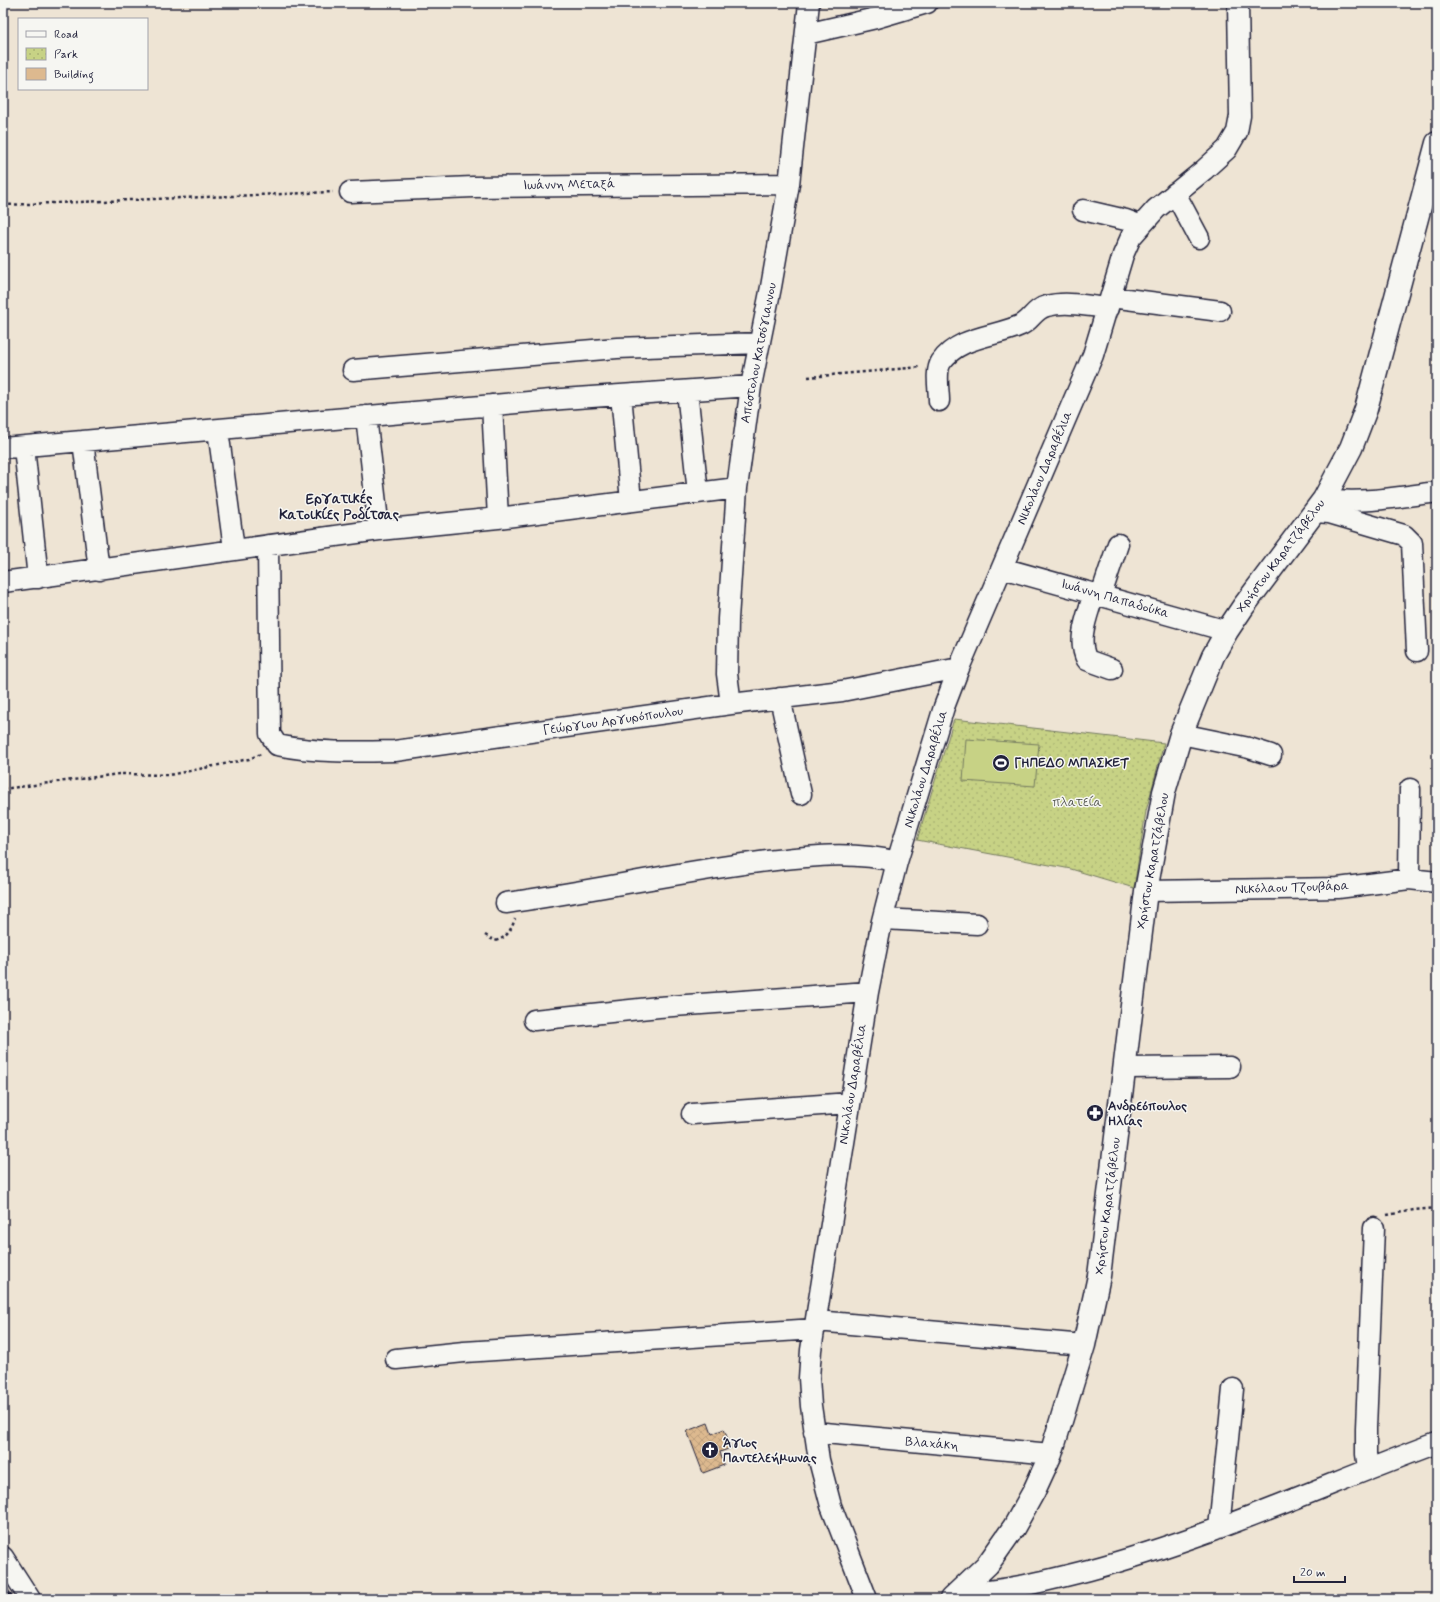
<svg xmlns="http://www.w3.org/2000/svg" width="1440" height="1602" font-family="Mynerve,sans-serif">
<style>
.park{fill:url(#park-dots);stroke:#747a60}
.garden{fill:#c7d285;stroke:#747a60}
.building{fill:url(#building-cross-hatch);stroke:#22223b}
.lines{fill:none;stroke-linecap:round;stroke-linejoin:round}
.street-casing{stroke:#22223b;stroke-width:23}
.secondary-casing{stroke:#22223b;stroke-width:25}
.path{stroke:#22223b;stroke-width:2.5;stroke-dasharray:3 3;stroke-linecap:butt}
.street{stroke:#f6f6f2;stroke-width:20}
.secondary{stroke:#f6f6f2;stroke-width:22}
.rail-casing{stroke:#22223b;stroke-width:4.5}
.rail{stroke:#f6f6f2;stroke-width:3;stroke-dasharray:9;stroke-linecap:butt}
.labels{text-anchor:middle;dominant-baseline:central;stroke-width:3;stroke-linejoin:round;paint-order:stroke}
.street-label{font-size:13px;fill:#22223b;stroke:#f6f6f2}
.poi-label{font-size:13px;font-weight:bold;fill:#22223b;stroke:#f6f6f2;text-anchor:start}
.park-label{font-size:13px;fill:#545751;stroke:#f6f6f2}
.neighbourhood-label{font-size:14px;font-weight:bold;fill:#22223b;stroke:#f6f6f2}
</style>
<defs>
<pattern id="park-dots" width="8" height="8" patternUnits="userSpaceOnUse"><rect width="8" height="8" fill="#c7d285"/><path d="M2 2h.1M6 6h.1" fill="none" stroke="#abb474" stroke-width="1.8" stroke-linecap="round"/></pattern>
<pattern id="building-cross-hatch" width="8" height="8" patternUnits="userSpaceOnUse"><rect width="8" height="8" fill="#ddb98f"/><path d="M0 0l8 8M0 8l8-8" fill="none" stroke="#bd9f7c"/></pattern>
</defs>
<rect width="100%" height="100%" fill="#eee4d4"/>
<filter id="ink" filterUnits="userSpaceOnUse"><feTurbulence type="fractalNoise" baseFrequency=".025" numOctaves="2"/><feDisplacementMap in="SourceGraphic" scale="8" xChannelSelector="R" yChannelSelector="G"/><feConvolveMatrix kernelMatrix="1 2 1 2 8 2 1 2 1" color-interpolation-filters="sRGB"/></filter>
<g filter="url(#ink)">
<path class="park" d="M 954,719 L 1164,743 L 1146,811 L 1134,888 L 1071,869 L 917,840 Z"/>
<path class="garden" d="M 966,739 L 1039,744 L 1035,786 L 963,781 Z"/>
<path class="building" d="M 708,1423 L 712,1434 L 724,1429 L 731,1448 L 720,1452 L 724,1465 L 703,1473 L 687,1431 Z"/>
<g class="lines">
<g class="street-casing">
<path id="street" d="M 806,34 L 876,18 L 927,3
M 350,192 L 473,187 L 789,184
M 1175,193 L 1199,238
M 1083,210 L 1126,220 L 1139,225
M 1111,297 L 1220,311
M 353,370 L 617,348 L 760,343
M 687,391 L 698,493
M 621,395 L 631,501
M 939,401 C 939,389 935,372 941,362 C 959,336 995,337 1021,325 C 1032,320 1034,309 1047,306 C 1066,301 1088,306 1108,308
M 492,405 L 498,518
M 366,416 L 379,530
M 218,430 L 234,549
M 83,441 L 99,570
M 24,447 L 38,578
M 3,448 L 562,399 L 751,386
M 1324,499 C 1362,504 1399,497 1437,492
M 1315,512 L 1329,513 L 1404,535 L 1412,543 L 1417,651
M 268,545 L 270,734 L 277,745 C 315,753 356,752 395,751 L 731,704 L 842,691 L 959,668
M 1002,568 L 1227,631
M 3,582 L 379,530 L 498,518 L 737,488
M 1094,593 C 1088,615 1076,639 1087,660 L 1112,669
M 1101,595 L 1118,544
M 780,698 L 801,794
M 731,704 L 727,674 L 728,619 L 737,488 L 751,386 L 771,287 L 789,184 L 809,3
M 1181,734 L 1249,748 L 1271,755
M 1409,879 L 1410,789
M 1146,891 L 1338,888 L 1409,879 L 1437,882
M 506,903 C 585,892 664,875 743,864 C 794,858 847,849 897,862
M 883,919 L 977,924
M 534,1020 L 659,1007 L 868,992
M 1125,1068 L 1230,1067
M 692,1114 L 850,1103
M 817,1321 L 1084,1345
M 396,1359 L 464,1352 L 815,1329
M 814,1432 L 1051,1454
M 1368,1468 L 1366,1454 L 1366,1428 L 1374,1228
M 1219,1528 L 1233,1389
M 3,1557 L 30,1599
M 958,1593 C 1003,1592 1046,1581 1089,1570 C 1209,1538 1321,1486 1437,1443
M 867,1599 L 831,1506 L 819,1460 L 811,1406 L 809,1378 L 811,1350 L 868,992 L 882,921 L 897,862 L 944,707 L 959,668 L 1093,355 L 1123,255 L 1131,237 L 1156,209 L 1204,170 L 1227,149 L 1237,132 L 1240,116 L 1238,3"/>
</g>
<g class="secondary-casing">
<path id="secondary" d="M 951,1599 L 988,1564 L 1014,1527 L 1034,1491 L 1051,1454 L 1084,1345 L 1099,1276 L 1146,891 L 1164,792 L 1181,734 L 1213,656 L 1227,631 L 1243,607 L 1324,499 L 1351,448 L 1366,409 L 1437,143"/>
</g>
<path class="path" d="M 3,205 L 333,192
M 808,377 L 921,367
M 3,789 L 119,774 L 169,775 L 249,759 L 261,754
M 485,935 L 495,941 C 507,938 511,930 515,919
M 1387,1215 L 1414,1210 L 1437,1208"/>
<use href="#street" class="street"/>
<use href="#secondary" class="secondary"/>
<g class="rail-casing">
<path id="rail" d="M 3,1585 L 12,1599"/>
</g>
<use href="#rail" class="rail"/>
</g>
</g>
<defs>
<g id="stadium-disc" transform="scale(0.9)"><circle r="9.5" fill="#22223b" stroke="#f6f6f2"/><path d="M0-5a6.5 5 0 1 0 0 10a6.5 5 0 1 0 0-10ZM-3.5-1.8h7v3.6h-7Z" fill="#fff"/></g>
<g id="pharmacy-disc" transform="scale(0.9)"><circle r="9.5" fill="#22223b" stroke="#f6f6f2"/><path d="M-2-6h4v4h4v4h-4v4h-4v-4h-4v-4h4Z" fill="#fff"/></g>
<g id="church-disc" transform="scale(0.9)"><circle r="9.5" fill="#22223b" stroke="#f6f6f2"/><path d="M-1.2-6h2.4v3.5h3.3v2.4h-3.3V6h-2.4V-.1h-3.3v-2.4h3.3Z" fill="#fff"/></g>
</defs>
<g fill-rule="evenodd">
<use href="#stadium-disc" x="1001" y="763"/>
<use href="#pharmacy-disc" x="1095" y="1113"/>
<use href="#church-disc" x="710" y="1450"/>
</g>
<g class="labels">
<g class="street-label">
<text transform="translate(569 185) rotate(-1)">Ιωάννη Μεταξά</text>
<text transform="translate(759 353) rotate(-79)">Απόστολου Κατσόγιαννου</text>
<text transform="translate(1045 468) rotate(-67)">Νικολάου Δαραβέλια</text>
<text transform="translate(1281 556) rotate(-53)">Χρήστου Καρατζάβελου</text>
<text transform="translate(1115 599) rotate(16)">Ιωάννη Παπαδούκα</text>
<text transform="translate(613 721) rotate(-8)">Γεώργιου Αργυρόπουλου</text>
<text transform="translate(926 769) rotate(-73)">Νικολάου Δαραβέλια</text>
<text transform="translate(1153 861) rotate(-80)">Χρήστου Καρατζάβελου</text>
<text transform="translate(1292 888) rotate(-2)">Νικόλαου Τζουβάρα</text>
<text transform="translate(853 1084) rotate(-81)">Νικολάου Δαραβέλια</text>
<text transform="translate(1108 1206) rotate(-83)">Χρήστου Καρατζάβελου</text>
<text transform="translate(932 1444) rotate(5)">Βλαχάκη</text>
</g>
<g class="poi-label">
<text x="1014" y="763">ΓΗΠΕΔΟ ΜΠΑΣΚΕΤ</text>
<text x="1108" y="1106">Ανδρεόπουλος<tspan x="1108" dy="15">Ηλίας</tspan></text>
<text x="723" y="1443">Άγιος<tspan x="723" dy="15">Παντελεήμωνας</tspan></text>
</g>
<g class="park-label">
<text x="1077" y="802">πλατεία</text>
</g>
<g class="neighbourhood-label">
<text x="339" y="499">Εργατικές<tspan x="339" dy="16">Κατοικίες Ροδίτσας</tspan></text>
</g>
</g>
<rect width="1440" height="1602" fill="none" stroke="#f6f6f2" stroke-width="16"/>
<rect x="8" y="8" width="1424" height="1586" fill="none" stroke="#22223b" stroke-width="1.5" filter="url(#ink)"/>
<rect x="18" y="18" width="130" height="72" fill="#f6f6f2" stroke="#a1a1a9"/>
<rect x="26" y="31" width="20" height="6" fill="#f6f6f2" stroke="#a1a1a9"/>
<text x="54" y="38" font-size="12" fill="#22223b">Road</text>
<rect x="26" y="48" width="20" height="12" fill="url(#park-dots)" stroke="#a1a1a9"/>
<text x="54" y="58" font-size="12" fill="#22223b">Park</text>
<rect x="26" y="68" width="20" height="12" fill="#ddb98f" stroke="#a1a1a9"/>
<text x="54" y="78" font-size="12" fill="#22223b">Building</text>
<path d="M1294 1576v6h51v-6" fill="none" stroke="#22223b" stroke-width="2"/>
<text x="1300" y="1576" font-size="12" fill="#22223b" stroke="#f6f6f2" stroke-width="3" paint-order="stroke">20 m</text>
</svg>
